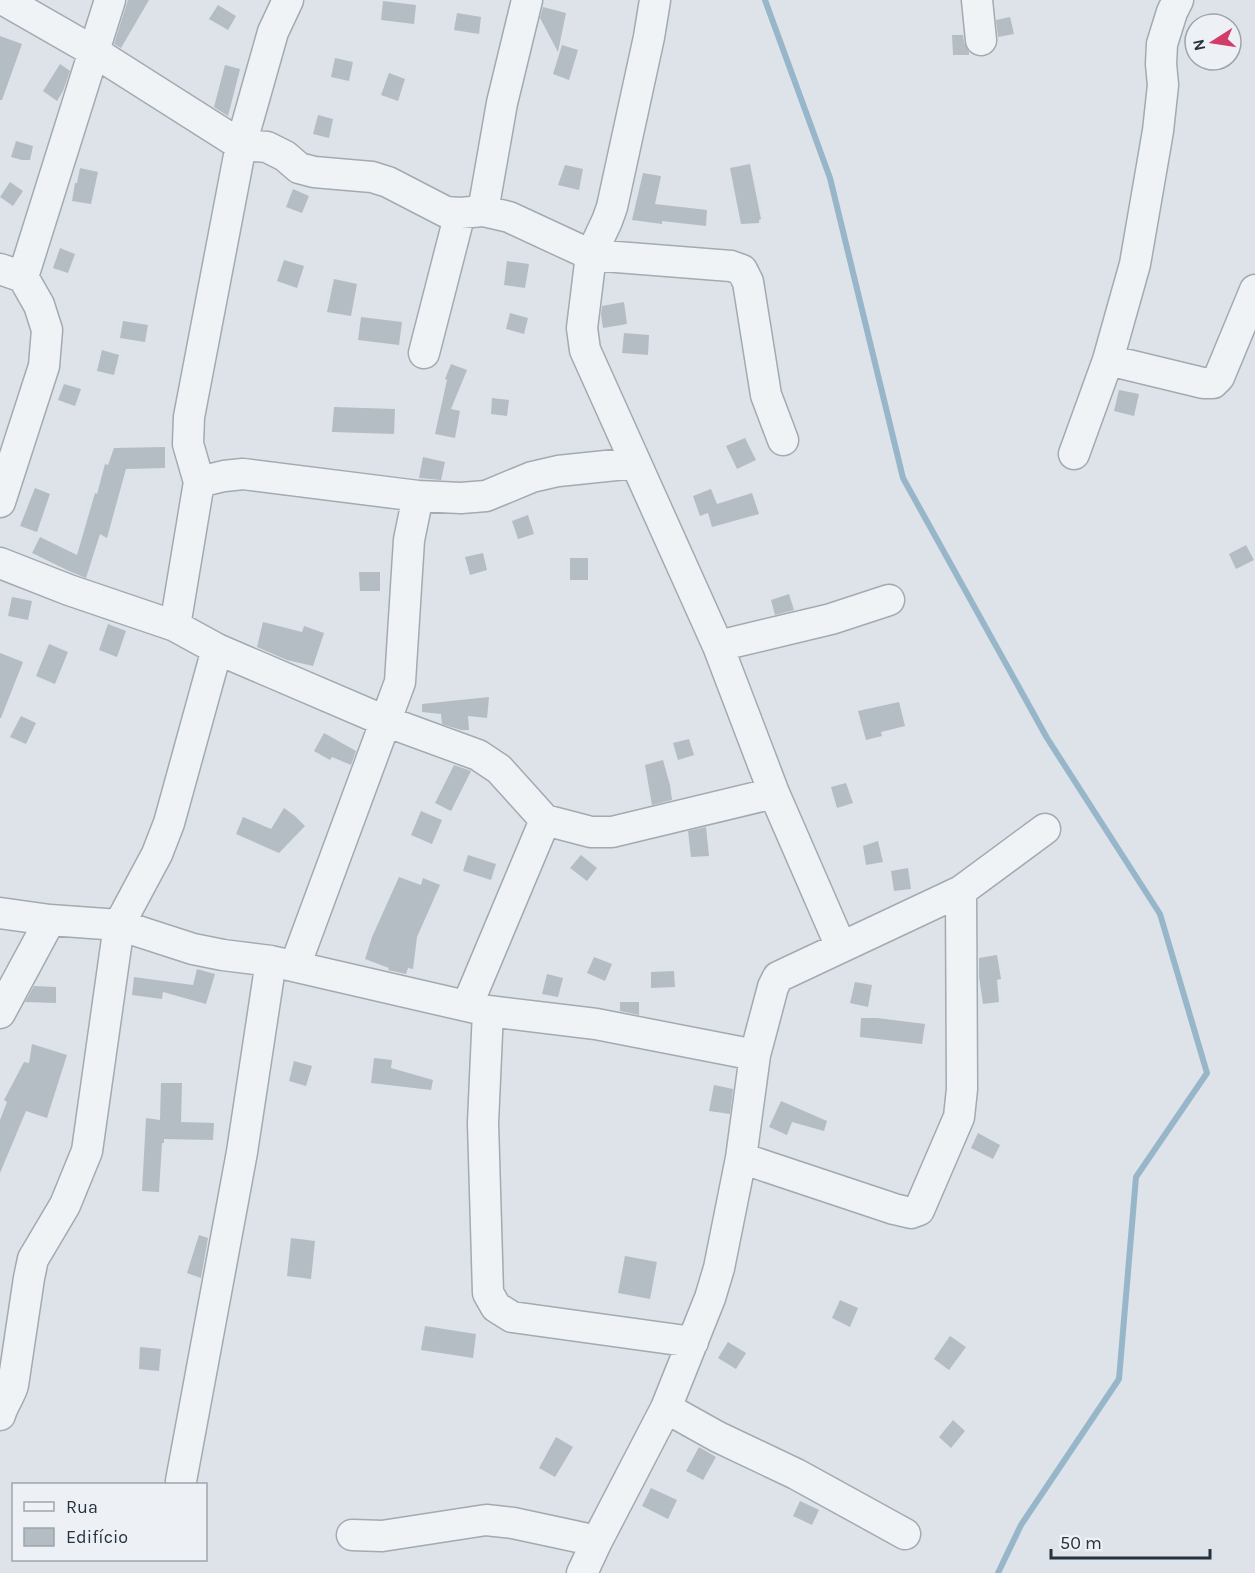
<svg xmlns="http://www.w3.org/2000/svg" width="1255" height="1573" font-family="Karla,sans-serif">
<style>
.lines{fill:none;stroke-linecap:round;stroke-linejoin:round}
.stream{stroke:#97b6c9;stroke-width:6}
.building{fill:#b4bdc4}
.minor-casing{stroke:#a2aab2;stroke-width:33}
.minor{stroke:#f0f3f6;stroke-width:30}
</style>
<rect width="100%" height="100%" fill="#dde3e8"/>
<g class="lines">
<path class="stream" d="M 765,0 L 830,178 L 903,478 L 1047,738 L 1160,914 L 1207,1073 L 1136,1177 L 1119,1379 L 1021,1525 L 998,1573"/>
</g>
<path class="building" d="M 128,0 L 149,0 L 121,48 L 114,44 Z
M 383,1 L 416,5 L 414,24 L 381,20 Z
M 218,5 L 236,16 L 228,30 L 209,19 Z
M 543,7 L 566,13 L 558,52 L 540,18 Z
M 457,13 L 481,17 L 479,34 L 454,30 Z
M 1010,17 L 1014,34 L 998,37 L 996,20 Z
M 952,35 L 963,35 L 964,42 L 969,52 L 969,55 L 953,55 Z
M 0,36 L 22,44 L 2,100 L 0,100 Z
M 562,45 L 578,50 L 569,80 L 553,74 Z
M 335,58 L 353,62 L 349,81 L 331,77 Z
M 60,64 L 70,71 L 63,91 L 57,101 L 43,91 Z
M 225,65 L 240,69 L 228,116 L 214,107 Z
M 389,73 L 405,79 L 398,101 L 381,95 Z
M 318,115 L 333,119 L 329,138 L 313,134 Z
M 16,141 L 33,146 L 30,160 L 22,160 L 11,157 Z
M 750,164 L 761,219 L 759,220 L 759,223 L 741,224 L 730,168 Z
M 565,165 L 583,169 L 579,190 L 558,185 Z
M 80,168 L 98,172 L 91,204 L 72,201 L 75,183 L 77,183 Z
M 643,173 L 661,176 L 655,204 L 707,210 L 706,226 L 662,221 L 662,224 L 632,220 Z
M 10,182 L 23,191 L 13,206 L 0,197 Z
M 293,189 L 309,196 L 302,213 L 286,207 Z
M 60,248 L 75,254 L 68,273 L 53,268 Z
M 284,260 L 304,266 L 297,288 L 277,281 Z
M 507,261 L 529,264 L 525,288 L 504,285 Z
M 334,279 L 357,284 L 351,316 L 327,312 Z
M 624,302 L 627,324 L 603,328 L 601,315 L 602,306 Z
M 510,313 L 528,318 L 524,334 L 506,329 Z
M 361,317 L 402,322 L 399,345 L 358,340 Z
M 123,321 L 148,325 L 145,342 L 120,338 Z
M 624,333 L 649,335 L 648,355 L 622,353 Z
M 102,350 L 119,355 L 114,375 L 97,371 Z
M 451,364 L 467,370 L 451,409 L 460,411 L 455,438 L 435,434 L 447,380 L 445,379 Z
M 64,384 L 81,389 L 75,406 L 58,400 Z
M 1119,390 L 1139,394 L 1134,416 L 1114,411 Z
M 492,398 L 509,400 L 507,416 L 491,414 Z
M 334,407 L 395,409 L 394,434 L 332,432 Z
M 745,438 L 756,460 L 737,469 L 726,446 Z
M 165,447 L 165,468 L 126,469 L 107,538 L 100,534 L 86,578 L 69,571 L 32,553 L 40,537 L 77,555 L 95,493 L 97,494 L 105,464 L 108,465 L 114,448 Z
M 423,457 L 445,462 L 441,480 L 419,478 Z
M 35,488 L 50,494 L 37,532 L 20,526 Z
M 711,489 L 717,504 L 752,493 L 759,514 L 712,527 L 708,513 L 700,516 L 693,496 Z
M 528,515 L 534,534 L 518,539 L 512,521 Z
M 1246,545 L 1254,560 L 1236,569 L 1229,554 Z
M 483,553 L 487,570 L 470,575 L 465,557 Z
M 570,558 L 588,558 L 588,580 L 570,580 Z
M 359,572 L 380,572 L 380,591 L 360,591 Z
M 789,594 L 794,610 L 775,615 L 771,600 Z
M 12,597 L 32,601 L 28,620 L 8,616 Z
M 263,622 L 302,632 L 304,626 L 324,633 L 313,666 L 287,660 L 257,647 Z
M 108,624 L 126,631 L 117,657 L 99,650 Z
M 49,644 L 68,652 L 55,684 L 36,676 Z
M 0,653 L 23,662 L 1,718 L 0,718 Z
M 489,697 L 487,718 L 468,716 L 469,730 L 461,730 L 442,724 L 441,714 L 422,712 L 422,704 Z
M 899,702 L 905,726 L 881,732 L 882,736 L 866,740 L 858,711 Z
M 21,716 L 36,723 L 26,744 L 10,737 Z
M 324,733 L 356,751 L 351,765 L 332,757 L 330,760 L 314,751 Z
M 689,739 L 694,755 L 678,760 L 673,743 Z
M 663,760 L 670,785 L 672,800 L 652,805 L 645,765 Z
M 454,765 L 471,771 L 451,811 L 435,803 Z
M 846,783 L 853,803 L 837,808 L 831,787 Z
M 284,808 L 295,816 L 305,826 L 279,853 L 236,834 L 243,817 L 271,829 Z
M 421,811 L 442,820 L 432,844 L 411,835 Z
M 706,827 L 709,856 L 691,857 L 688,831 Z
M 878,841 L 883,862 L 866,865 L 863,846 Z
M 468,855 L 496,864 L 491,880 L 463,871 Z
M 581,855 L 597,868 L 587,881 L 570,868 Z
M 908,868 L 911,889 L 894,891 L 891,871 Z
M 399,877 L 421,885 L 423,878 L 440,885 L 417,937 L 413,969 L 408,968 L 406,974 L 388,970 L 389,968 L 365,959 L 372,937 Z
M 997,955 L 1001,979 L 997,980 L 999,1002 L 983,1004 L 979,977 L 979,958 Z
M 594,957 L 612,964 L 605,981 L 587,973 Z
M 197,969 L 215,974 L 206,1004 L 163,992 L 162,999 L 132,995 L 134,977 L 193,985 Z
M 674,971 L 675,987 L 651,988 L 651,972 Z
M 547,974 L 563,978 L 558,997 L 542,994 Z
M 855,982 L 872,985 L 868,1007 L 850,1003 Z
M 34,986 L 56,987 L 56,1003 L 25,1002 Z
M 620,1002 L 639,1002 L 639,1015 L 620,1011 Z
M 861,1018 L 877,1018 L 925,1024 L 922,1044 L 860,1037 Z
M 32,1044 L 67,1055 L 47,1118 L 26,1111 L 0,1173 L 0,1120 L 7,1102 L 4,1100 L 24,1062 L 29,1063 Z
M 374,1058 L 392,1060 L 391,1068 L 433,1080 L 431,1090 L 371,1083 Z
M 294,1061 L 312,1066 L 306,1086 L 289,1081 Z
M 161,1083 L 182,1083 L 181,1122 L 214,1123 L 213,1140 L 164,1139 L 164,1143 L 162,1143 L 159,1192 L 142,1191 L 146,1118 L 160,1120 Z
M 714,1085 L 733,1089 L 730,1114 L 709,1111 Z
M 781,1101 L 827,1121 L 824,1131 L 792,1122 L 787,1135 L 769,1127 Z
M 978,1133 L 1000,1145 L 993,1159 L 971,1148 Z
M 199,1235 L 208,1238 L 201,1278 L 187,1273 Z
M 291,1238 L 315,1241 L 311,1279 L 287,1276 Z
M 625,1256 L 657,1262 L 650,1299 L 618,1293 Z
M 840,1300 L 858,1308 L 850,1327 L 832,1318 Z
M 425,1326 L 476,1334 L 473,1358 L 421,1350 Z
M 950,1336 L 966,1347 L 949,1370 L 934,1359 Z
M 728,1342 L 746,1353 L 736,1369 L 718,1358 Z
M 140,1347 L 161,1349 L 159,1371 L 139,1369 Z
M 953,1420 L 965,1431 L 951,1448 L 939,1437 Z
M 556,1437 L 573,1447 L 555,1477 L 539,1468 Z
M 699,1447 L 716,1457 L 703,1480 L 686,1471 Z
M 651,1488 L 677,1500 L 668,1519 L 642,1506 Z
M 800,1501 L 819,1510 L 812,1525 L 793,1516 Z"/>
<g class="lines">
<g class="minor-casing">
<path id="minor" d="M 4,0 L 93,51 L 241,145 L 267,147 L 285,156 L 299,168 L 314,172 L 372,177 L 388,182 L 446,212 L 460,213 L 483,211 L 509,217 L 591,255 L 731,266 L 742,270 L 748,282 L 766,395 L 783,440
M 655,0 L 649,37 L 612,207 L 607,221 L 591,255 L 582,328 L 585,350 L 718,646 L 774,793 L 841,947
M 977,0 L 981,40
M 483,211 L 502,103 L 527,0
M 0,269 L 23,277 L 39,305 L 47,330 L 44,366 L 0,502
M 23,277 L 110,0
M 424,353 L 460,213
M 1108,360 L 1203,383 L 1213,383 L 1219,377 L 1255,290
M 1074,454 L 1108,360 L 1135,264 L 1158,131 L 1163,85 L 1161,64 L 1162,44 L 1172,12 L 1178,0
M 199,482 L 224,476 L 243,474 L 418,496 L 461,498 L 486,496 L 532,477 L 558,471 L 635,463
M 0,563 L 69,590 L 175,626 L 217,649 L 385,721 L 478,755 L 499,769 L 545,820 L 591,832 L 612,832 L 774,793
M 175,626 L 199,482 L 188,444 L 189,417 L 241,145 L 273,32 L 288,0
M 718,646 L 831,619 L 889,600
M 0,913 L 50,920 L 119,925 L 193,949 L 223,955 L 271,961 L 488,1011 L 596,1024 L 755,1055
M 295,966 L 400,682 L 409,540 L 418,496
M 467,1006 L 545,820
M 488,1011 L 483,1123 L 488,1293 L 496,1307 L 512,1317 L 693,1342
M 0,1013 L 50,920
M 741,1158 L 894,1209 L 911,1213 L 919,1210 L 959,1117 L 962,1089 L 961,891
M 666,1408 L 718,1437 L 796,1474 L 905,1534
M 0,1415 C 3,1404 10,1396 13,1385 L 29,1278 L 33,1259 L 65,1205 L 87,1151 L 119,925 L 157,854 L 169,823 L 217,649
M 181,1481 L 242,1152 L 271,961
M 352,1535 L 382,1536 L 486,1520 L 513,1523 L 597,1541
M 582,1573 L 597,1541 L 666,1408 L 710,1298 L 719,1268 L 741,1158 L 755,1055 L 773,987 L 778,977 L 961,891 L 1045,829"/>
</g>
<use href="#minor" class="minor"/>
</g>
<rect x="12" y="1483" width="195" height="78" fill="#edf1f5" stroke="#9da5ac" stroke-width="1.5"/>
<rect x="24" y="1502" width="30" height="9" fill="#f0f3f6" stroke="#9da5ac" stroke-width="1.5"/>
<text x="66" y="1513" font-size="18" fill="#26323e">Rua</text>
<rect x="24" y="1528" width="30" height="18" fill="#b4bdc4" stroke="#9da5ac" stroke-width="1.5"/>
<text x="66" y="1543" font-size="18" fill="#26323e">Edifício</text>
<g transform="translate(1213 42) rotate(258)"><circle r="28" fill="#edf1f5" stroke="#9da5ac" stroke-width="1.5"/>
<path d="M0-4.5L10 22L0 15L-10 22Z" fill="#d13d68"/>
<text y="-9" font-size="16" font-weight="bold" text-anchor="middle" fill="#26323e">N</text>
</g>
<path d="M1051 1549v9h159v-9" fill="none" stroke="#26323e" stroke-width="3"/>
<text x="1060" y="1549" font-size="18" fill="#26323e" stroke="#edf1f5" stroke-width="4.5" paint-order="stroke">50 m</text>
</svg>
